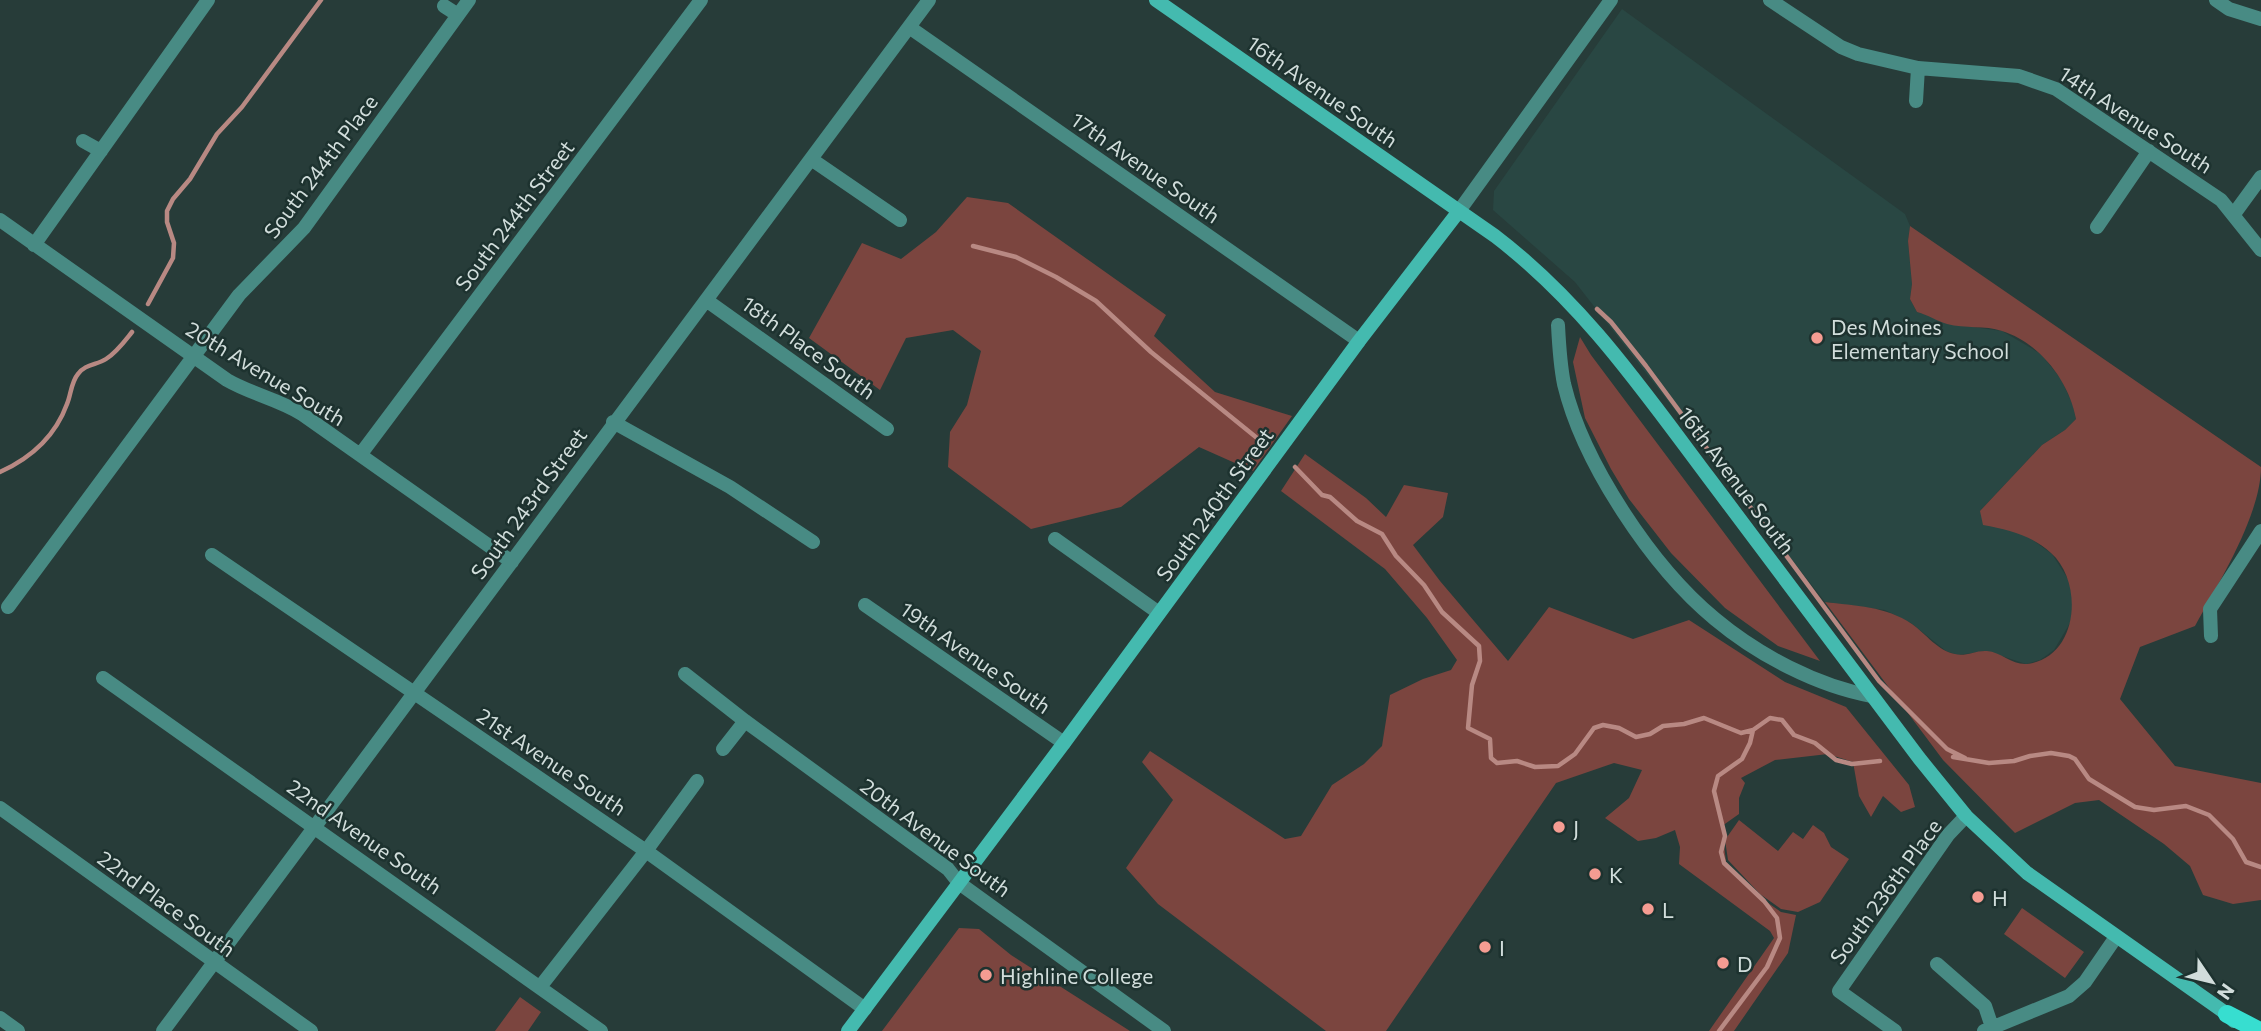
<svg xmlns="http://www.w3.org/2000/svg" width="2261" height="1031" font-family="Commissioner,sans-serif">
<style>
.built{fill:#294743}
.green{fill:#7b453f}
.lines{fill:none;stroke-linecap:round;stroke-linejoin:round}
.stream{stroke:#b88983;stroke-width:4.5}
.minor{stroke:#488b84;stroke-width:14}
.tertiary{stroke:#488b84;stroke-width:14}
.secondary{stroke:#44baaf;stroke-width:14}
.primary{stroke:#37ded0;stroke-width:18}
.poi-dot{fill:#f59c92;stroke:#1d322f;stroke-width:2.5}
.labels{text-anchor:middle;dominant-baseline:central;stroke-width:5;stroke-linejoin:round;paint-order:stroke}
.street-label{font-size:21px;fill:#d1dddb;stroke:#1d322f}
.poi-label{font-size:21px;fill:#d1dddb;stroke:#1d322f;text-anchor:start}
</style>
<rect width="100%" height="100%" fill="#273c39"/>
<path class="built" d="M 1622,9 L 1905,214 L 1910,226 L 1908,241 L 1912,284 L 1910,299 L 1917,312 L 1931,316 L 1944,323 L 2002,331 L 2041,354 L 2061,379 L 2073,405 L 2076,419 L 2065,430 L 2042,445 L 1980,511 L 2027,536 L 2052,554 L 2068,579 L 2072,593 L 2073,609 L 2070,623 L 2054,650 L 2040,660 L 2026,664 L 1987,651 L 1958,655 L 1946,651 L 1911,623 L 1885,610 L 1825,602 L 1575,282 L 1493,210 L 1494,191 Z"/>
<path class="green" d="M 967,197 L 1008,203 L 1166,315 L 1154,336 L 1215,392 L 1292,416 L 1253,471 L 1199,447 L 1121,507 L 1031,529 L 948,467 L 950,432 L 967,405 L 981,351 L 953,330 L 906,338 L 880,390 L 809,338 L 862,243 L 901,259 L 936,232 Z
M 1910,226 L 2261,467 C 2261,515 2218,584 2195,626 L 2140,647 L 2120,699 L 2175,766 L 2261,783 L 2261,900 L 2233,904 L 2203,895 L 2190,866 L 2164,844 L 2099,800 L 2075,803 L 2015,833 L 1943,760 L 1825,602 C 1855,606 1886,606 1912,624 C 1926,634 1938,651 1955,654 C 1965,657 1976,650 1987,651 C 2001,652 2012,665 2027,664 C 2079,658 2084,582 2051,553 C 2031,535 2009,530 1983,525 L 1980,511 L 2042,445 L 2065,430 L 2076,419 C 2069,381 2040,343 2002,331 C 1985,325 1965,329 1947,324 C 1937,321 1928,315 1917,312 L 1910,299 L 1912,284 L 1908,241 Z
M 1580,337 L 1591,355 L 1820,661 L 1778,646 L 1725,608 L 1671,553 L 1629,499 L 1611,469 L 1585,418 L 1573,362 Z
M 1305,454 L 1366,498 L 1386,517 L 1404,485 L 1448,493 L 1443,517 L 1413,545 L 1440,581 L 1508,661 L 1549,607 L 1633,639 L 1689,620 L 1785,682 L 1846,707 L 1909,785 L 1915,807 L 1901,812 L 1883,796 L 1871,817 L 1859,796 L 1853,762 L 1828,754 L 1775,760 L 1741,778 L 1745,783 L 1739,798 L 1739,814 L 1722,826 L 1726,862 L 1758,896 L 1781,912 L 1796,915 L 1788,953 L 1734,1031 L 1709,1031 L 1774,938 L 1770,931 L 1679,864 L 1680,847 L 1675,830 L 1656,838 L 1638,841 L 1605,818 L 1629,798 L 1642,770 L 1614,763 L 1556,783 L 1386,1031 L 1326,1031 L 1158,904 L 1126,868 L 1173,800 L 1142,762 L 1150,751 L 1285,839 L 1301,836 L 1332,785 L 1364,764 L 1382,746 L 1390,695 L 1423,679 L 1451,670 L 1457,660 L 1427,618 L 1385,569 L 1281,491 Z
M 1739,820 L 1778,851 L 1793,832 L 1803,839 L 1813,825 L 1824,833 L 1831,847 L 1849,859 L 1820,902 L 1798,912 L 1781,909 L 1760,894 L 1728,860 L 1725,840 Z
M 2022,908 L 2084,952 L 2065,978 L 2004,934 Z
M 959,928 L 979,929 L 1011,955 L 1130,1031 L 882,1031 Z
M 520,997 L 541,1012 L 528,1031 L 495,1031 Z"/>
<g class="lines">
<path class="stream" d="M 973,246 L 1016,257 L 1056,277 L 1096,301 L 1151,352 L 1257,438
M 148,304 L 173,258 L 174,243 L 167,222 L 167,211 L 173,199 L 190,179 L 217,134 L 242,107 L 321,0
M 1597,309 L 1611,322 L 1646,366 L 1879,681 L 1947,749 L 1965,758
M 1295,467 L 1322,495 L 1330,497 L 1357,521 L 1382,534 L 1396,556 L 1424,585 L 1442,612 L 1479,646 L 1480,661 L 1472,685 L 1468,728 L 1490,739 L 1491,758 L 1497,763 L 1517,761 L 1535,767 L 1558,766 L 1575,754 L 1594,728 L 1603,725 L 1619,728 L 1636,737 L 1650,734 L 1663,726 L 1684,724 L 1704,718 L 1741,733 L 1753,730
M 0,472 C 31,458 55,437 67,404 C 71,395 71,382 78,374 C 85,364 97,365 106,359 C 117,352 124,342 132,332
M 1953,757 L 1989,763 L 2014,761 L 2030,756 L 2051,753 L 2069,756 L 2075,759 L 2089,779 L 2135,807 L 2154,810 L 2186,806 L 2209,815 L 2233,839 L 2246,862 L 2261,867
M 1719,1031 L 1767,967 L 1780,938 L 1777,918 L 1764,901 L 1724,863 L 1721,852 L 1725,836 L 1714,791 L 1718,776 L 1742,759 L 1750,743 L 1753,730 L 1770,718 L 1782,720 L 1794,735 L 1815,743 L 1836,760 L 1852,764 L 1880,761"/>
<path class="minor" d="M 1770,0 L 1841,47 L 1858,54 L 1918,68 L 2019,76 L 2056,89 L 2221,200 L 2261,250
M 2216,0 L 2229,9 L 2261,19
M 444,6 L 458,15
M 909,27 L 1359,341
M 1916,101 L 1918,68
M 83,141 L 101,151
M 811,159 L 900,220
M 2234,214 L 2261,177
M 0,220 L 227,380 C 251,394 278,399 302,414 L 512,562
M 2097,227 L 2149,151
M 34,245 L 208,0
M 706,300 L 887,429
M 1558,325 C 1559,345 1560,364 1564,384 C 1583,463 1652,567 1715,619 C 1758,655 1817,686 1872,696
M 613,422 L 730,487 L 813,542
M 360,455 L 701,0
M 1055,539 L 1159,613
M 212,555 L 646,851 L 865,1009
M 865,605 L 1064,743
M 8,607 L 239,295 L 304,228 L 469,0
M 2211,636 L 2210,609 L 2261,531
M 685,674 L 745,721 L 948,869 L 959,883
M 103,678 L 601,1031
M 723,749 L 745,721
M 0,808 L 311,1031
M 1937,964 L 1985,1006 L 1992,1027
M 540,987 L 646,851 L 697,781
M 0,1018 L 18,1031
M 163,1031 L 929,0
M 1895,1031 L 1839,991 L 1948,835 L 1966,816
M 1984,1031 L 2069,996 L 2085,982 L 2116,937"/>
<path class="tertiary" d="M 1459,211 L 1611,0
M 959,883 L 1164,1031"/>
<path class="secondary" d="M 1156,0 L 1495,236 C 1584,304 1642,389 1709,478 C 1779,571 1849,665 1919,758 L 1966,816 L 2027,873 L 2227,1014 L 2234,1021
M 848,1031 L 1064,743 L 1359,341 L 1459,211"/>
<path class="primary" d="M 2227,1014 L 2260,1031"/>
</g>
<g class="poi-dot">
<circle cx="1817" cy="338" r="7"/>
<circle cx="1559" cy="827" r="7"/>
<circle cx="1595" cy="874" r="7"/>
<circle cx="1978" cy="897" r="7"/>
<circle cx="1648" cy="909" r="7"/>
<circle cx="1485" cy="947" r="7"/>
<circle cx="1723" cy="963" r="7"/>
<circle cx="986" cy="975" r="7"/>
</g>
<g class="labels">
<g class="street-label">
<text transform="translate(1323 91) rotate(35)">16th Avenue South</text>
<text transform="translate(2136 119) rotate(33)">14th Avenue South</text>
<text transform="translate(320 166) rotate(-53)">South 244th Place</text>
<text transform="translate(1146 167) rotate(35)">17th Avenue South</text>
<text transform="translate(514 215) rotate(-53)">South 244th Street</text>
<text transform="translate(809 347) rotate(36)">18th Place South</text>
<text transform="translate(266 373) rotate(31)">20th Avenue South</text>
<text transform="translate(1737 480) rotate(53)">16th Avenue South</text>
<text transform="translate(528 503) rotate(-54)">South 243rd Street</text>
<text transform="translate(1214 504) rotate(-54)">South 240th Street</text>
<text transform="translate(976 657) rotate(35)">19th Avenue South</text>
<text transform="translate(552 761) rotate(34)">21st Avenue South</text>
<text transform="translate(365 836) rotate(35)">22nd Avenue South</text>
<text transform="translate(936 837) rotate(37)">20th Avenue South</text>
<text transform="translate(1885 891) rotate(-54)">South 236th Place</text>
<text transform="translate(167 903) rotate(36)">22nd Place South</text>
</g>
<g class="poi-label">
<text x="1831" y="326">Des Moines<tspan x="1831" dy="24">Elementary School</tspan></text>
<text x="1573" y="827">J</text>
<text x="1609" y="874">K</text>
<text x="1992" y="897">H</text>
<text x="1662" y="909">L</text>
<text x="1499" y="947">I</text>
<text x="1737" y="963">D</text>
<text x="1000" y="975">Highline College</text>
</g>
</g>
<g transform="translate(2212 982) rotate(125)" stroke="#1d322f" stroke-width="5" paint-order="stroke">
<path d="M0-5L12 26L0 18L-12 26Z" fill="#d1dddb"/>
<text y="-10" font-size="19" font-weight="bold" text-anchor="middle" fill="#d1dddb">N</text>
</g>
</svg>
